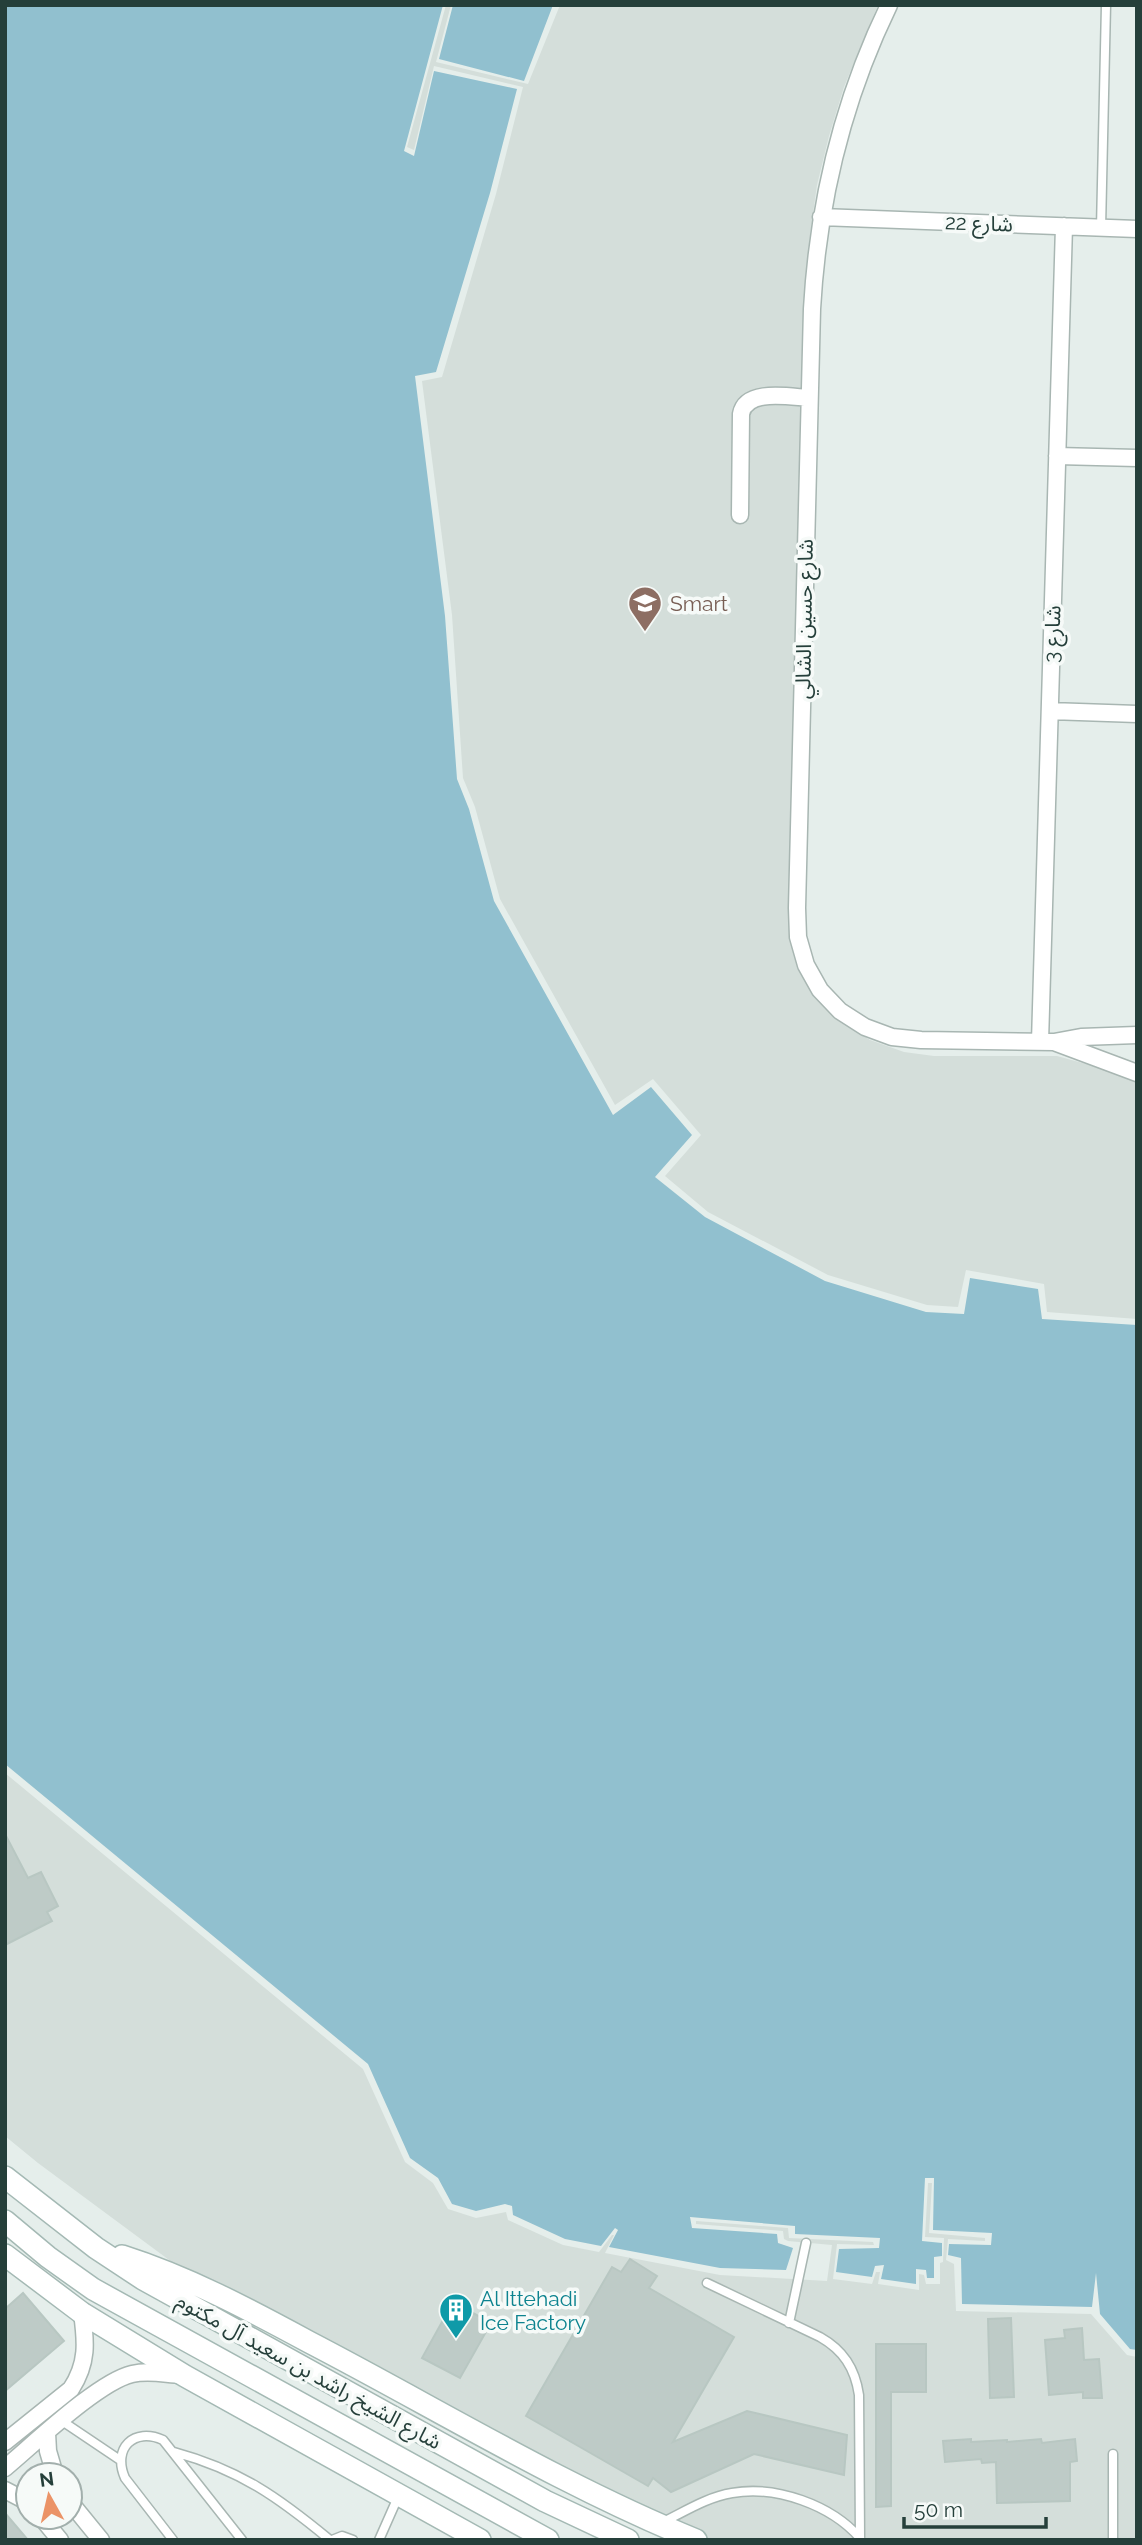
<svg xmlns="http://www.w3.org/2000/svg" width="1142" height="2545" font-family="Raleway,'Noto Sans Arabic',sans-serif">
<style>
.built{fill:#d4deda}
.water{fill:#91c0cf}
.building{fill:#becbc7;stroke:#b8c7c2;stroke-width:2}
.lines{fill:none;stroke-linecap:round;stroke-linejoin:round}
.service-casing{stroke:#a8b6b2;stroke-width:11}
.minor-casing{stroke:#a8b6b2;stroke-width:19}
.secondary-casing{stroke:#a4b9b4;stroke-width:24}
.service{stroke:#fff;stroke-width:8}
.minor{stroke:#fff;stroke-width:16}
.secondary{stroke:#fff;stroke-width:21}
.labels{text-anchor:middle;dominant-baseline:central;stroke-width:7;stroke-linejoin:round;paint-order:stroke}
.street-label{font-size:21px;fill:#253f3a;stroke:#f6faf8}
.education-label{font-size:21px;fill:#785e54;stroke:#f6faf8;text-anchor:start}
.culture-label{font-size:21px;fill:#0d838f;stroke:#f6faf8;text-anchor:start}
</style>
<rect width="100%" height="100%" fill="#e5eeeb"/>
<path class="built" d="M 446,5 L 451,5 L 436,62 L 528,84 L 560,5 L 878,5 L 844,87 L 829,136 L 817,185 L 810,235 L 807,294 L 789,919 L 798,958 L 819,998 L 844,1024 L 870,1040 L 904,1052 L 934,1056 L 1057,1056 L 1137,1078 L 1137,1319 L 1047,1312 L 1044,1284 L 966,1270 L 958,1307 L 927,1305 L 828,1275 L 708,1212 L 665,1176 L 701,1135 L 653,1079 L 615,1105 L 500,899 L 475,807 L 463,778 L 452,615 L 422,381 L 442,377 L 496,194 L 523,87 L 434,66 L 414,150 L 407,147 Z
M 5,1773 L 363,2069 L 405,2162 L 433,2183 L 448,2209 L 476,2218 L 506,2212 L 508,2220 L 563,2245 L 599,2252 L 612,2235 L 614,2235 L 605,2253 L 720,2275 L 827,2281 L 832,2245 L 788,2241 L 784,2239 L 783,2231 L 696,2224 L 696,2221 L 788,2228 L 789,2238 L 873,2242 L 874,2245 L 837,2244 L 833,2279 L 872,2284 L 876,2272 L 880,2272 L 878,2284 L 919,2290 L 919,2274 L 924,2275 L 926,2284 L 940,2284 L 940,2263 L 943,2262 L 944,2238 L 925,2237 L 928,2183 L 932,2183 L 929,2233 L 985,2238 L 985,2241 L 948,2239 L 946,2260 L 954,2264 L 956,2311 L 1091,2314 L 1127,2355 L 1137,2357 L 1137,2540 L 697,2540 L 184,2271 L 38,2163 L 5,2136 Z"/>
<path class="water" d="M 5,5 L 443,5 L 404,151 L 414,156 L 434,71 L 517,89 L 490,193 L 436,372 L 415,376 L 445,616 L 457,779 L 469,809 L 494,901 L 613,1115 L 651,1087 L 692,1135 L 655,1177 L 705,1217 L 825,1281 L 926,1312 L 964,1314 L 970,1278 L 1038,1289 L 1042,1319 L 1137,1325 L 1137,2350 L 1130,2349 L 1100,2314 L 1096,2273 L 1092,2307 L 962,2304 L 961,2258 L 948,2255 L 949,2244 L 991,2245 L 992,2233 L 933,2230 L 934,2178 L 925,2178 L 922,2241 L 942,2243 L 942,2256 L 934,2257 L 934,2278 L 927,2278 L 926,2270 L 916,2269 L 916,2284 L 881,2279 L 884,2265 L 875,2266 L 872,2277 L 836,2272 L 839,2249 L 879,2248 L 880,2238 L 795,2234 L 795,2226 L 690,2217 L 692,2228 L 777,2234 L 778,2243 L 793,2248 L 786,2270 L 720,2268 L 609,2247 L 618,2230 L 615,2228 L 601,2246 L 565,2239 L 513,2215 L 512,2206 L 505,2204 L 476,2211 L 452,2204 L 438,2178 L 410,2158 L 368,2064 L 5,1764 Z
M 453,5 L 553,5 L 524,81 L 439,59 Z"/>
<path class="building" d="M 5,1834 L 28,1878 L 41,1872 L 58,1906 L 47,1912 L 52,1921 L 5,1945 Z
M 630,2259 L 657,2276 L 649,2288 L 734,2337 L 673,2442 L 747,2411 L 847,2435 L 844,2475 L 754,2454 L 671,2492 L 653,2478 L 648,2486 L 526,2416 L 612,2267 L 621,2272 Z
M 23,2293 L 64,2341 L 5,2391 L 5,2309 Z
M 453,2302 L 491,2323 L 460,2378 L 422,2358 Z
M 1011,2318 L 1014,2397 L 990,2398 L 988,2319 Z
M 1082,2328 L 1084,2360 L 1099,2359 L 1102,2398 L 1083,2398 L 1083,2392 L 1049,2395 L 1045,2340 L 1065,2338 L 1064,2330 Z
M 876,2344 L 926,2344 L 926,2392 L 891,2392 L 891,2506 L 876,2507 Z
M 971,2439 L 971,2442 L 1007,2440 L 1007,2442 L 1041,2439 L 1042,2443 L 1075,2439 L 1077,2461 L 1070,2462 L 1070,2501 L 997,2503 L 996,2462 L 982,2463 L 981,2459 L 945,2462 L 943,2441 Z
M 5,2513 L 28,2540 L 5,2540 Z"/>
<g class="lines">
<g class="service-casing">
<path id="service" d="M 1101,228 L 1106,5
M 707,2283 L 820,2337 C 843,2350 855,2368 859,2395 L 860,2537
M 789,2323 L 806,2243
M 62,2421 L 120,2460
M 174,2452 C 240,2470 278,2497 330,2540
M 661,2523 C 684,2512 707,2497 732,2493 C 776,2485 831,2505 860,2538
M 173,2540 L 125,2478 C 112,2448 134,2427 163,2440 L 242,2540
M 332,2540 L 342,2536 L 353,2540
M 379,2540 L 398,2497
M 1113,2540 L 1113,2454"/>
</g>
<g class="minor-casing">
<path id="minor" d="M 889,5 C 842,102 818,203 812,309 L 797,908 L 798,937 L 806,965 L 820,990 L 840,1011 L 865,1027 L 892,1037 L 921,1040 L 1054,1042 L 1081,1037 L 1137,1035
M 821,217 L 1137,229
M 1057,456 L 1137,458
M 740,515 L 741,414 C 746,388 790,397 809,398
M 1050,711 L 1137,714
M 1040,1042 L 1064,226
M 1054,1042 L 1137,1073
M 47,2433 L 48,2451 L 55,2475
M 5,2442 L 71,2389 C 88,2363 86,2342 82,2313
M 5,2468 C 34,2444 98,2382 132,2374 C 148,2370 164,2374 181,2375
M 5,2490 L 28,2502
M 70,2502 L 101,2540
M 41,2517 L 60,2540"/>
</g>
<g class="secondary-casing">
<path id="secondary" d="M 5,2177 L 96,2248 L 143,2279 L 545,2501 L 628,2540
M 5,2221 L 48,2257 L 93,2289 L 548,2540
M 5,2255 L 82,2313 L 185,2376 L 480,2540
M 122,2256 C 188,2277 248,2309 309,2342 C 438,2409 561,2485 696,2540"/>
</g>
<use href="#service" class="service"/>
<use href="#minor" class="minor"/>
<use href="#secondary" class="secondary"/>
</g>
<defs>
<g id="school-pin" transform="scale(1.75)"><path d="M0 17L-7.5 6A9.5 9.5 0 1 1 7.5 6Z" fill="#8d6e63" stroke="#f6faf8"/><path d="M0-5L7-2L0 1L-7-2ZM-4 1L0 2.5L4 1V4Q0 6-4 4Z" fill="#fff"/></g>
<g id="building-pin" transform="scale(1.75)"><path d="M0 17L-7.5 6A9.5 9.5 0 1 1 7.5 6Z" fill="#0f9aa8" stroke="#f6faf8"/><path d="M-4-6H4V6H1V3H-1V6H-4ZM-2.5-4.3h1.7v1.8h-1.7ZM.8-4.3h1.7v1.8H.8ZM-2.5-1h1.7V.8h-1.7ZM.8-1h1.7V.8H.8Z" fill="#fff"/></g>
</defs>
<g fill-rule="evenodd">
<use href="#school-pin" x="645" y="603"/>
<use href="#building-pin" x="456" y="2310"/>
</g>
<g class="labels">
<g class="street-label">
<text transform="translate(979 223) rotate(2)">شارع 22</text>
<text transform="translate(804 619) rotate(-89)">شارع حسين الشالي</text>
<text transform="translate(1052 634) rotate(-88)">شارع 3</text>
<text transform="translate(309 2371) rotate(29)">شارع الشيخ راشد بن سعيد آل مكتوم</text>
</g>
<g class="education-label">
<text x="670" y="603">Smart</text>
</g>
<g class="culture-label">
<text x="480" y="2298">Al Ittehadi<tspan x="480" dy="24">Ice Factory</tspan></text>
</g>
</g>
<rect width="1142" height="2545" fill="none" stroke="#253f3a" stroke-width="14"/>
<g transform="translate(49 2496) rotate(352)"><circle r="33" fill="#f6faf8" stroke="#a2afac" stroke-width="2"/>
<path d="M0-5L12 26L0 18L-12 26Z" fill="#eb9367"/>
<text y="-10" font-size="19" font-weight="bold" text-anchor="middle" fill="#253f3a">N</text>
</g>
<path d="M904 2517v10h142v-10" fill="none" stroke="#253f3a" stroke-width="3.5"/>
<text x="914" y="2517" font-size="21" fill="#253f3a" stroke="#f6faf8" stroke-width="5" paint-order="stroke">50 m</text>
</svg>
